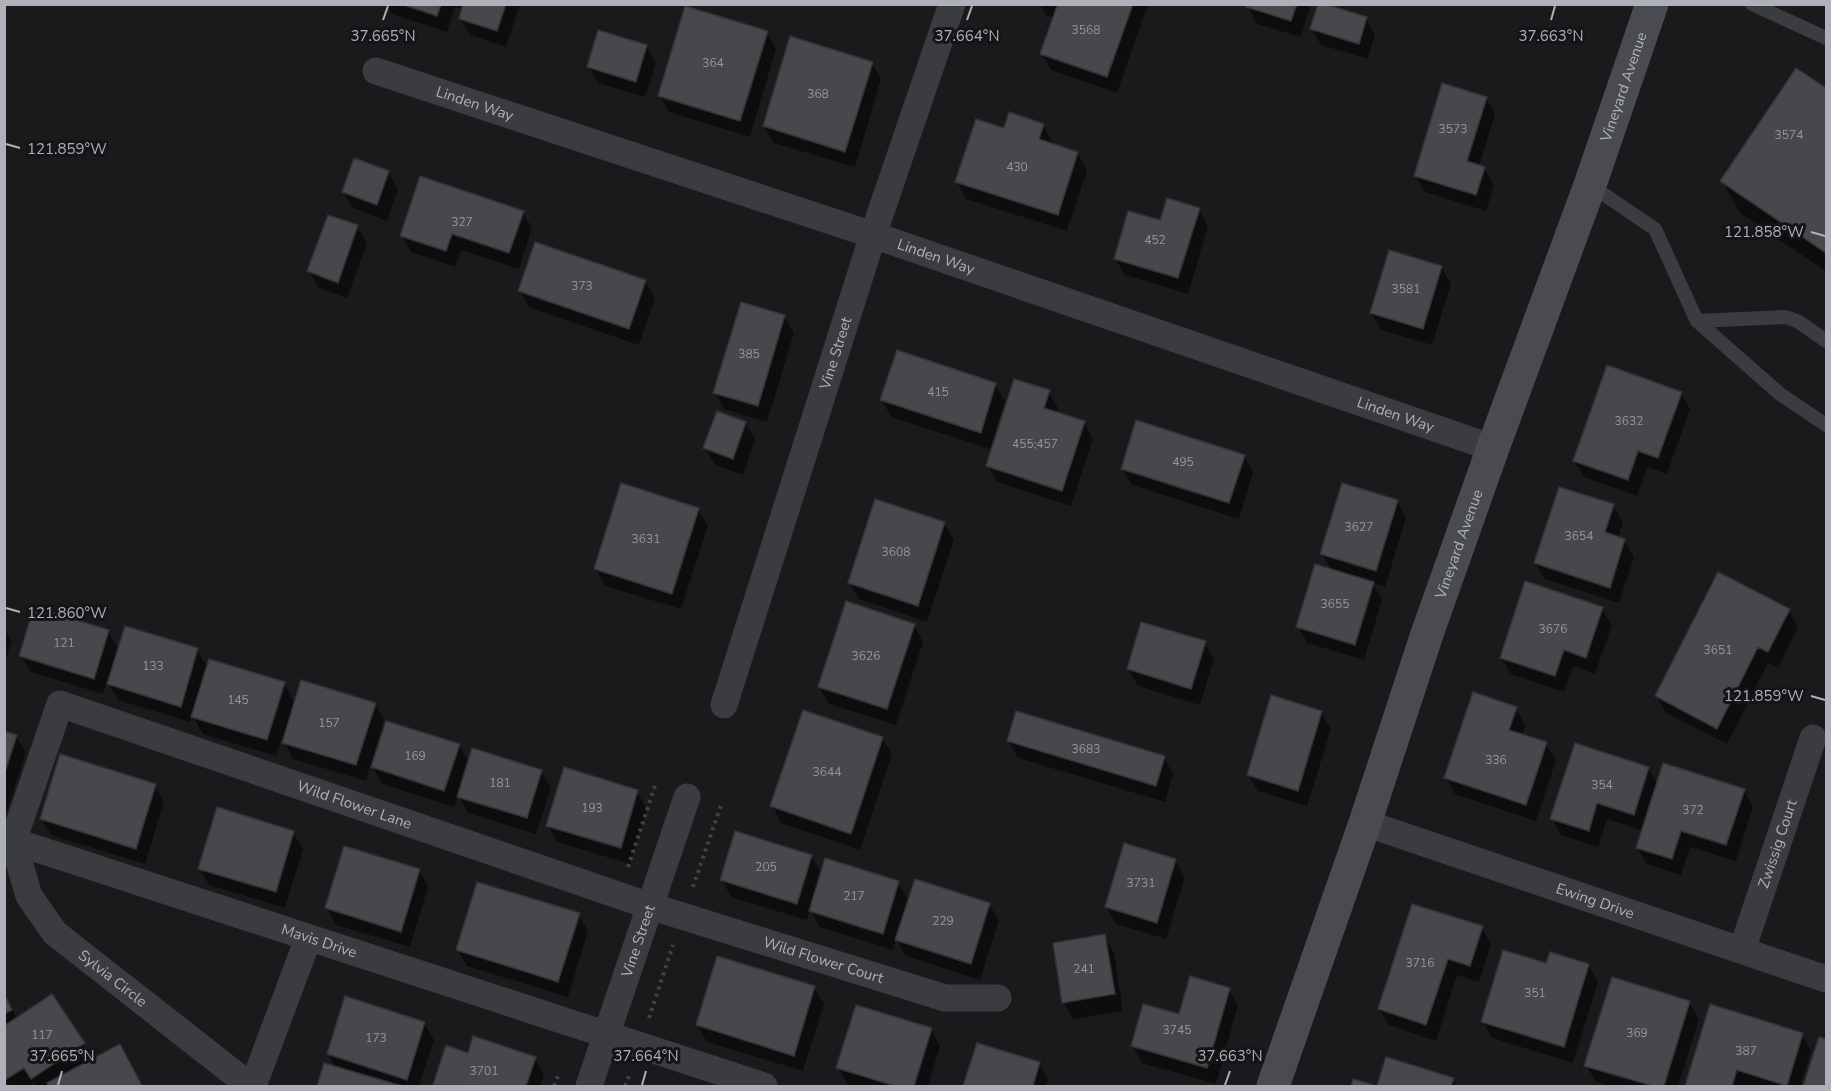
<svg xmlns="http://www.w3.org/2000/svg" width="1831" height="1091" font-family="'Nunito Sans',sans-serif">
<style>
.shadow{fill:#0007}
.building{fill:#47474c;stroke:#343438;stroke-width:1.5}
.lines{fill:none;stroke-linecap:round;stroke-linejoin:round}
.path{stroke:#414347;stroke-width:4;stroke-dasharray:3 4.5;stroke-linecap:butt}
.lane{stroke:#3b3c40;stroke-width:14}
.street{stroke:#3b3c40;stroke-width:27}
.secondary{stroke:#494b50;stroke-width:33}
.ticks{fill:none;stroke:#aeb1ba;stroke-width:2}
.labels{text-anchor:middle;dominant-baseline:central;stroke-width:6;stroke-linejoin:round;paint-order:stroke}
.number-label{font-size:12px;fill:#94969e}
.street-label{font-size:15px;fill:#aeb1ba;stroke:#151517}
.ticks-label{font-size:15px;text-anchor:middle;fill:#aeb1ba;stroke:#151517;stroke-width:6;stroke-linejoin:round;paint-order:stroke}
</style>
<rect width="100%" height="100%" fill="#1a1a1c"/>
<path class="shadow" d="M 386,4 L 520,4 L 506,47 L 470,35 L 460,19 L 463,10 L 455,7 L 447,32 L 391,14 Z
M 1040,4 L 1146,4 L 1147,7 L 1117,93 L 1051,70 L 1041,54 L 1054,18 L 1046,15 Z
M 1248,4 L 1311,4 L 1301,37 L 1257,24 L 1248,7 Z
M 1366,19 L 1375,35 L 1368,59 L 1321,45 L 1312,29 Z
M 767,32 L 776,49 L 750,137 L 669,112 L 659,95 Z
M 646,46 L 656,63 L 645,97 L 598,83 L 589,66 Z
M 872,63 L 881,79 L 855,167 L 774,143 L 764,126 Z
M 1797,70 L 1826,90 L 1826,271 L 1740,213 L 1722,181 Z
M 1486,98 L 1495,114 L 1479,166 L 1484,168 L 1494,185 L 1486,211 L 1425,192 L 1416,176 Z
M 1043,125 L 1053,142 L 1052,145 L 1077,153 L 1087,170 L 1067,231 L 966,199 L 957,182 L 1005,130 Z
M 388,172 L 398,189 L 387,221 L 353,208 L 343,192 Z
M 1199,209 L 1208,226 L 1188,294 L 1125,275 L 1115,258 L 1161,222 Z
M 523,212 L 532,228 L 519,269 L 461,250 L 455,267 L 411,252 L 402,236 Z
M 357,227 L 367,243 L 347,298 L 319,288 L 309,271 Z
M 1441,267 L 1451,284 L 1432,345 L 1381,330 L 1371,313 Z
M 645,281 L 655,298 L 639,345 L 530,308 L 520,291 Z
M 784,316 L 794,333 L 767,422 L 724,409 L 715,393 Z
M 995,384 L 1005,401 L 990,449 L 891,417 L 882,400 Z
M 1049,392 L 1058,408 L 1057,413 L 1084,422 L 1093,439 L 1071,506 L 997,482 L 988,466 Z
M 1681,393 L 1690,409 L 1667,474 L 1647,467 L 1637,496 L 1584,477 L 1574,461 Z
M 745,423 L 755,439 L 743,475 L 715,465 L 705,448 Z
M 1244,456 L 1253,472 L 1239,519 L 1132,485 L 1122,469 Z
M 1397,501 L 1406,518 L 1385,587 L 1373,583 L 1382,600 L 1364,660 L 1307,643 L 1298,626 L 1332,571 L 1322,554 Z
M 1613,506 L 1623,522 L 1618,538 L 1624,540 L 1634,557 L 1619,603 L 1545,579 L 1535,563 Z
M 698,509 L 708,526 L 681,609 L 605,586 L 596,569 Z
M 944,523 L 954,540 L 927,622 L 859,599 L 849,583 Z
M 1602,609 L 1612,625 L 1595,674 L 1573,666 L 1564,692 L 1511,674 L 1501,658 Z
M 1789,610 L 1798,627 L 1778,668 L 1768,663 L 1727,744 L 1666,713 L 1656,696 Z
M 914,625 L 923,642 L 896,725 L 829,704 L 819,687 Z
M 4,629 L 12,641 L 4,664 Z
M 108,631 L 119,650 L 197,650 L 208,668 L 284,684 L 295,703 L 375,704 L 384,720 L 373,757 L 459,745 L 469,763 L 541,771 L 551,788 L 536,834 L 468,813 L 458,795 L 454,807 L 382,784 L 371,764 L 366,781 L 293,759 L 282,739 L 276,756 L 203,734 L 192,715 L 190,722 L 118,700 L 107,681 L 103,694 L 31,672 L 21,656 Z
M 1205,643 L 1214,659 L 1200,705 L 1138,686 L 1128,669 Z
M 1516,708 L 1525,725 L 1522,736 L 1546,744 L 1556,760 L 1536,821 L 1455,794 L 1446,778 Z
M 1321,712 L 1331,729 L 1307,806 L 1258,791 L 1248,775 Z
M 4,733 L 16,736 L 26,753 L 4,820 Z
M 882,738 L 892,754 L 860,850 L 781,823 L 772,806 Z
M 1009,741 L 1164,757 L 1173,774 L 1165,802 L 1018,758 Z
M 1648,768 L 1658,784 L 1744,790 L 1753,807 L 1736,861 L 1690,847 L 1681,875 L 1647,864 L 1637,848 L 1643,831 L 1607,819 L 1598,847 L 1561,835 L 1552,818 Z
M 155,785 L 164,802 L 145,864 L 51,835 L 41,819 Z
M 637,792 L 647,808 L 630,864 L 557,842 L 548,825 Z
M 293,832 L 303,849 L 285,908 L 209,885 L 200,869 Z
M 811,856 L 822,874 L 898,883 L 909,901 L 989,904 L 999,920 L 980,980 L 906,956 L 896,939 L 893,950 L 820,927 L 810,910 L 807,920 L 731,897 L 722,880 Z
M 1175,861 L 1185,877 L 1166,939 L 1116,924 L 1106,907 Z
M 419,870 L 428,887 L 410,947 L 336,925 L 327,908 Z
M 579,915 L 588,931 L 568,997 L 467,966 L 458,950 Z
M 1482,928 L 1491,944 L 1479,982 L 1457,975 L 1436,1041 L 1389,1025 L 1379,1009 Z
M 1104,936 L 1114,953 L 1123,1011 L 1073,1019 L 1064,1003 Z
M 1547,965 L 1588,965 L 1598,982 L 1573,1063 L 1492,1038 L 1483,1022 Z
M 814,988 L 824,1004 L 803,1071 L 707,1042 L 697,1025 Z
M 1229,990 L 1238,1006 L 1216,1084 L 1142,1063 L 1133,1046 L 1180,1016 Z
M 4,991 L 17,1019 L 52,996 L 93,1060 L 128,1063 L 141,1086 L 36,1086 L 34,1083 L 30,1086 L 10,1086 L 4,1079 Z
M 1689,1002 L 1699,1019 L 1678,1086 L 1610,1086 L 1596,1082 L 1586,1065 Z
M 1711,1006 L 1802,1034 L 1811,1051 L 1800,1086 L 1686,1086 Z
M 424,1023 L 434,1040 L 419,1086 L 318,1086 L 325,1064 L 336,1068 L 328,1054 Z
M 931,1029 L 940,1046 L 928,1086 L 853,1086 L 848,1085 L 838,1068 Z
M 1820,1039 L 1826,1041 L 1826,1086 L 1805,1086 Z
M 978,1045 L 1039,1064 L 1048,1080 L 1046,1086 L 964,1086 Z
M 469,1055 L 535,1058 L 544,1075 L 540,1086 L 435,1086 L 434,1085 Z
M 1387,1059 L 1453,1079 L 1457,1086 L 1379,1086 Z"/>
<path class="building" d="M 401,4 L 441,4 L 437,16 Z
M 463,4 L 506,4 L 497,31 L 459,19 Z
M 1051,4 L 1133,4 L 1107,77 L 1040,54 L 1057,6 Z
M 1247,4 L 1297,4 L 1291,21 L 1246,7 Z
M 1318,4 L 1325,4 L 1367,17 L 1359,44 L 1310,29 Z
M 685,6 L 768,31 L 740,121 L 658,96 Z
M 598,30 L 647,45 L 636,82 L 587,67 Z
M 790,36 L 873,62 L 845,152 L 763,126 Z
M 1796,68 L 1826,88 L 1826,253 L 1720,181 Z
M 1442,83 L 1487,97 L 1467,161 L 1485,167 L 1476,195 L 1414,176 Z
M 1009,112 L 1044,124 L 1039,139 L 1078,152 L 1058,215 L 955,182 L 976,119 L 1004,128 Z
M 354,158 L 389,171 L 377,205 L 342,192 Z
M 420,176 L 524,211 L 509,253 L 452,234 L 446,251 L 400,236 Z
M 1167,198 L 1200,208 L 1178,278 L 1114,259 L 1128,211 L 1160,220 Z
M 328,215 L 358,225 L 338,283 L 307,271 Z
M 535,242 L 646,280 L 629,329 L 518,291 Z
M 1389,250 L 1442,266 L 1423,329 L 1370,313 Z
M 741,302 L 785,315 L 758,406 L 713,393 Z
M 897,350 L 996,383 L 981,433 L 880,400 Z
M 1607,365 L 1682,392 L 1658,458 L 1638,451 L 1628,480 L 1573,461 Z
M 1014,379 L 1050,390 L 1044,408 L 1085,421 L 1062,491 L 986,466 Z
M 717,411 L 746,422 L 733,459 L 703,448 Z
M 1136,420 L 1245,455 L 1229,503 L 1121,469 Z
M 621,483 L 699,508 L 672,594 L 594,569 Z
M 1342,483 L 1398,500 L 1376,571 L 1320,554 Z
M 1559,487 L 1614,504 L 1605,532 L 1625,539 L 1610,588 L 1534,563 Z
M 875,499 L 945,522 L 918,606 L 848,583 Z
M 1315,564 L 1374,582 L 1355,645 L 1296,627 Z
M 1718,572 L 1790,609 L 1768,652 L 1758,647 L 1717,729 L 1655,696 Z
M 1525,581 L 1603,607 L 1586,658 L 1564,650 L 1555,676 L 1500,658 Z
M 846,601 L 915,624 L 887,709 L 818,687 Z
M 34,607 L 109,630 L 94,679 L 19,656 Z
M 1141,622 L 1206,641 L 1191,689 L 1127,669 Z
M 125,626 L 198,648 L 181,707 L 107,684 Z
M 209,659 L 285,682 L 267,740 L 191,717 Z
M 301,680 L 376,703 L 356,765 L 282,743 Z
M 1473,692 L 1517,707 L 1509,730 L 1547,742 L 1526,805 L 1444,778 Z
M 1271,695 L 1322,711 L 1298,791 L 1247,775 Z
M 803,710 L 883,737 L 851,834 L 770,806 Z
M 1016,711 L 1165,756 L 1156,786 L 1007,741 Z
M 386,721 L 460,744 L 444,791 L 371,767 Z
M 4,731 L 17,735 L 4,775 Z
M 1575,743 L 1649,767 L 1634,815 L 1597,803 L 1589,831 L 1550,819 Z
M 472,748 L 542,770 L 527,818 L 457,797 Z
M 60,754 L 156,784 L 136,849 L 40,819 Z
M 1663,763 L 1745,789 L 1726,845 L 1681,831 L 1672,859 L 1636,848 Z
M 564,767 L 638,790 L 621,848 L 546,826 Z
M 217,807 L 294,831 L 276,892 L 198,869 Z
M 735,831 L 812,855 L 797,904 L 720,880 Z
M 1124,843 L 1176,859 L 1157,923 L 1105,907 Z
M 344,846 L 420,869 L 401,932 L 325,908 Z
M 825,858 L 899,881 L 883,934 L 809,911 Z
M 915,879 L 990,903 L 971,964 L 895,940 Z
M 477,882 L 580,913 L 558,982 L 456,950 Z
M 1412,904 L 1483,926 L 1470,966 L 1448,959 L 1426,1025 L 1378,1009 Z
M 1105,934 L 1115,994 L 1062,1003 L 1053,943 Z
M 1503,950 L 1546,963 L 1550,952 L 1589,964 L 1564,1047 L 1481,1022 Z
M 717,956 L 815,986 L 794,1056 L 696,1025 Z
M 1190,976 L 1230,988 L 1207,1068 L 1131,1046 L 1143,1004 L 1179,1014 Z
M 1612,977 L 1690,1001 L 1664,1086 L 1653,1086 L 1584,1066 Z
M 4,993 L 12,1010 L 4,1014 Z
M 52,994 L 85,1043 L 31,1079 L 24,1068 L 5,1080 L 4,1026 Z
M 345,996 L 425,1022 L 407,1080 L 327,1054 Z
M 1710,1004 L 1803,1033 L 1787,1086 L 1737,1070 L 1732,1086 L 1685,1086 Z
M 856,1005 L 932,1028 L 914,1086 L 895,1086 L 836,1068 Z
M 473,1036 L 536,1057 L 526,1086 L 433,1085 L 446,1045 L 468,1053 Z
M 1819,1037 L 1826,1039 L 1826,1086 L 1803,1086 Z
M 977,1043 L 1040,1062 L 1033,1086 L 963,1086 Z
M 120,1044 L 142,1086 L 49,1086 L 47,1083 Z
M 1386,1057 L 1454,1078 L 1451,1086 L 1351,1086 L 1353,1079 L 1377,1086 Z
M 324,1063 L 402,1086 L 317,1086 Z"/>
<g class="lines">
<path class="path" d="M 628,867 L 656,783
M 693,887 L 721,805
M 649,1018 L 673,945
M 554,1086 L 558,1076
M 625,1086 L 630,1073"/>
<path class="lane" d="M 1752,4 L 1826,38
M 1590,185 L 1655,229 L 1697,321 L 1780,394 L 1826,425
M 1697,321 L 1786,317 L 1799,322 L 1826,341"/>
<g class="street">
<path id="s1" d="M 376,71 L 873,235 L 1493,448"/>
<path id="s2" d="M 724,705 L 873,235 L 952,4"/>
<path id="s3" d="M 1365,823 L 1826,979"/>
<path id="s4" d="M 13,841 L 60,704 L 650,906 L 945,998 L 998,998"/>
<path id="s5" d="M 13,841 L 764,1086"/>
<path id="s6" d="M 13,841 L 29,896 L 55,933 L 250,1086"/>
<path id="s7" d="M 1742,950 L 1813,738"/>
<path d="M 253,1086 L 308,939"/>
<path id="s8" d="M 589,1086 L 687,797"/>
</g>
<path class="secondary" id="s9" d="M 1273,1086 L 1365,823 L 1427,634 L 1493,448 L 1590,185 L 1652,4"/>
</g>
<path class="ticks" d="M 383,20 L 388,6M 967,20 L 972,6M 1551,20 L 1555,6M 6,144 L 20,148M 1811,232 L 1825,236M 6,608 L 20,612M 1811,696 L 1825,700M 58,1085 L 62,1071M 642,1085 L 646,1071M 1225,1085 L 1230,1071"/>
<g class="labels">
<g class="number-label">
<text x="1086" y="30">3568</text>
<text x="713" y="63">364</text>
<text x="818" y="94">368</text>
<text x="1453" y="129">3573</text>
<text x="1789" y="135">3574</text>
<text x="1017" y="167">430</text>
<text x="462" y="222">327</text>
<text x="1155" y="240">452</text>
<text x="582" y="286">373</text>
<text x="1406" y="289">3581</text>
<text x="749" y="354">385</text>
<text x="938" y="392">415</text>
<text x="1629" y="421">3632</text>
<text x="1035" y="444">455;457</text>
<text x="1183" y="462">495</text>
<text x="1359" y="527">3627</text>
<text x="1579" y="536">3654</text>
<text x="646" y="539">3631</text>
<text x="896" y="552">3608</text>
<text x="1335" y="604">3655</text>
<text x="1553" y="629">3676</text>
<text x="64" y="643">121</text>
<text x="1718" y="650">3651</text>
<text x="866" y="656">3626</text>
<text x="153" y="666">133</text>
<text x="238" y="700">145</text>
<text x="329" y="723">157</text>
<text x="1086" y="749">3683</text>
<text x="415" y="756">169</text>
<text x="1496" y="760">336</text>
<text x="827" y="772">3644</text>
<text x="500" y="783">181</text>
<text x="1602" y="785">354</text>
<text x="592" y="808">193</text>
<text x="1693" y="810">372</text>
<text x="766" y="867">205</text>
<text x="1141" y="883">3731</text>
<text x="854" y="896">217</text>
<text x="943" y="921">229</text>
<text x="1420" y="963">3716</text>
<text x="1084" y="969">241</text>
<text x="1535" y="993">351</text>
<text x="1177" y="1030">3745</text>
<text x="1637" y="1033">369</text>
<text x="42" y="1035">117</text>
<text x="376" y="1038">173</text>
<text x="1746" y="1051">387</text>
<text x="484" y="1071">3701</text>
</g>
<g class="street-label">
<text stroke="none"><textPath href="#s9" startOffset="1059">Vineyard Avenue</textPath></text>
<text stroke="none"><textPath href="#s1" startOffset="104">Linden Way</textPath></text>
<text stroke="none"><textPath href="#s1" startOffset="590">Linden Way</textPath></text>
<text stroke="none"><textPath href="#s2" startOffset="369">Vine Street</textPath></text>
<text stroke="none"><textPath href="#s1" startOffset="1076">Linden Way</textPath></text>
<text stroke="none"><textPath href="#s9" startOffset="573">Vineyard Avenue</textPath></text>
<text stroke="none"><textPath href="#s4" startOffset="456">Wild Flower Lane</textPath></text>
<text stroke="none"><textPath href="#s7" startOffset="112">Zwissig Court</textPath></text>
<text stroke="none"><textPath href="#s3" startOffset="243">Ewing Drive</textPath></text>
<text stroke="none"><textPath href="#s5" startOffset="322">Mavis Drive</textPath></text>
<text stroke="none"><textPath href="#s8" startOffset="153">Vine Street</textPath></text>
<text stroke="none"><textPath href="#s4" startOffset="950">Wild Flower Court</textPath></text>
<text stroke="none"><textPath href="#s6" startOffset="176">Sylvia Circle</textPath></text>
</g>
</g>
<g class="ticks-label">
<text x="383" y="41">37.665°N</text>
<text x="967" y="41">37.664°N</text>
<text x="1551" y="41">37.663°N</text>
<text x="67" y="154">121.859°W</text>
<text x="1764" y="237">121.858°W</text>
<text x="67" y="618">121.860°W</text>
<text x="1764" y="701">121.859°W</text>
<text x="62" y="1061">37.665°N</text>
<text x="646" y="1061">37.664°N</text>
<text x="1230" y="1061">37.663°N</text>
</g>
<rect width="1831" height="1091" fill="none" stroke="#aeb1ba" stroke-width="12"/>
</svg>
